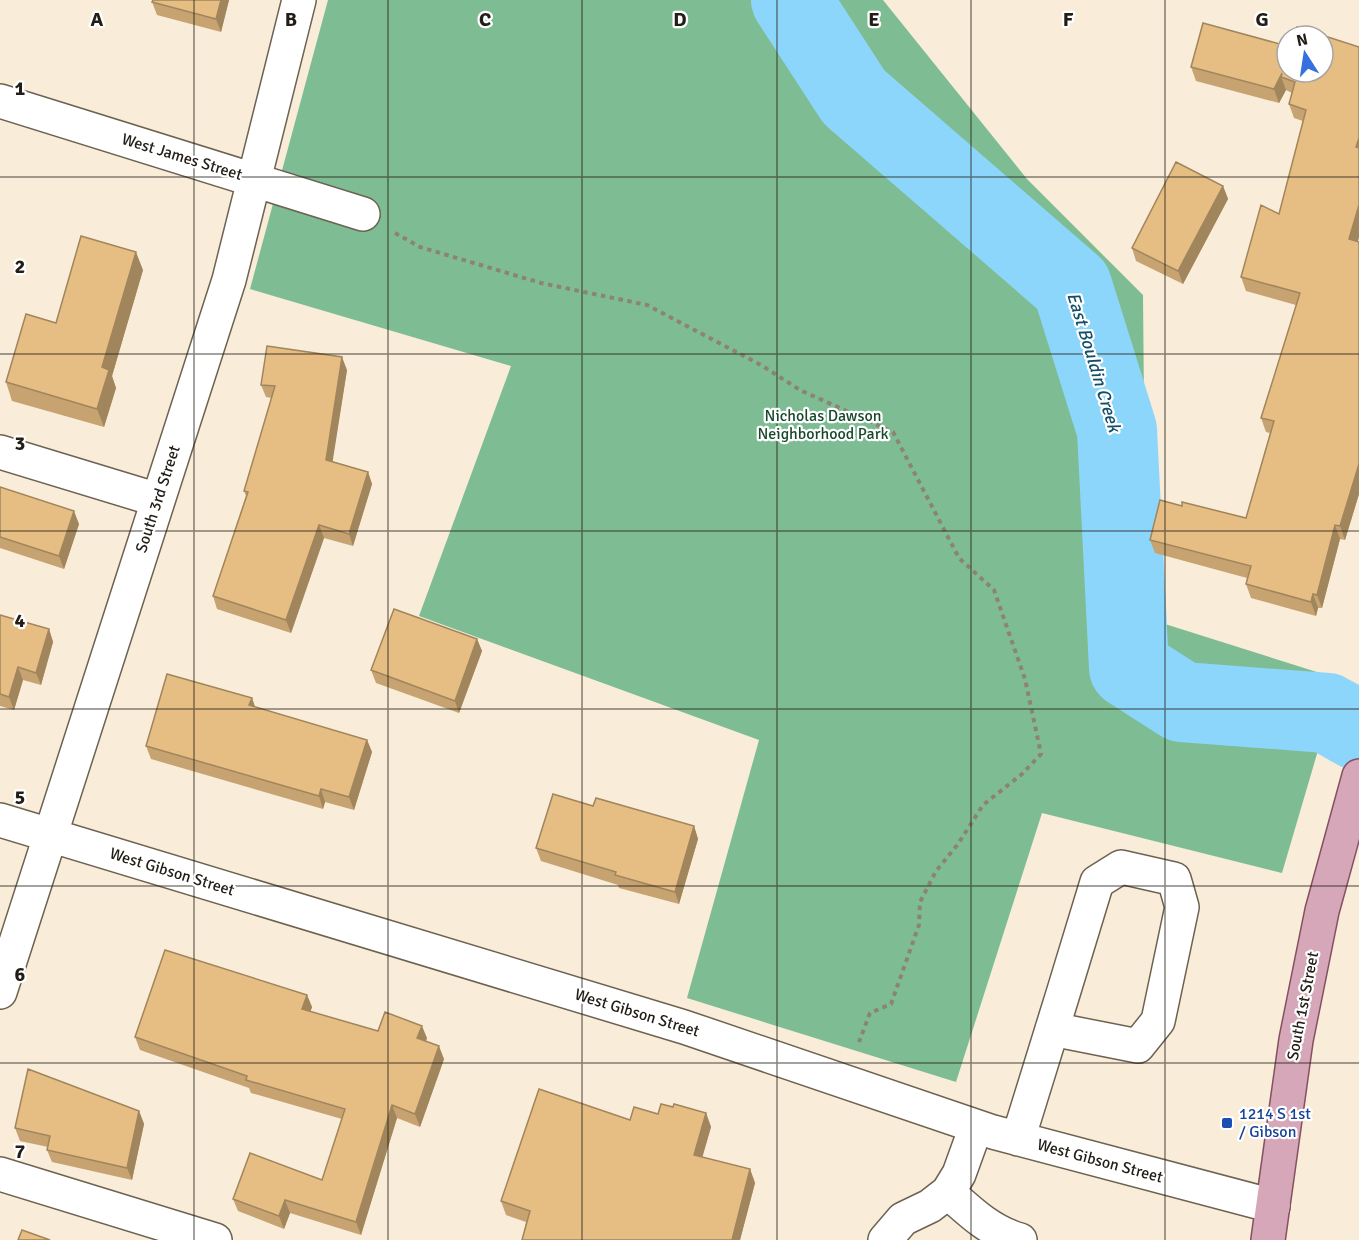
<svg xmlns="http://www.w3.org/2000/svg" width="1359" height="1240" font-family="Signika,sans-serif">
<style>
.forest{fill:#7ebd93}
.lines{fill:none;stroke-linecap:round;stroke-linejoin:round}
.river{stroke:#8dd6fb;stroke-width:80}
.minor-casing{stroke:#6d6251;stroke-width:36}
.major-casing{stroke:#855160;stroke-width:36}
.path{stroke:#8c8376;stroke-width:4;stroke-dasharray:4.5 4.5;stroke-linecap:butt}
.minor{stroke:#fff;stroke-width:33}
.major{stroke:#d6a7b8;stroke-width:33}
.wall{fill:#c6a371}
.shaded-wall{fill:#a1855c}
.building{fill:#e6be83;stroke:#a1855c;stroke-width:1.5}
.grid{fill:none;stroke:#221d17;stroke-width:1.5;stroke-opacity:0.55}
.transit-dot{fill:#1a4fb4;stroke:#fff;stroke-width:2}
.labels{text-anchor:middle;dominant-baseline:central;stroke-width:4.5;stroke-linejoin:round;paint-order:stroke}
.street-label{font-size:16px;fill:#221d17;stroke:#fff}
.park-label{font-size:16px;fill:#18482c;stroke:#fff}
.transit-label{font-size:16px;fill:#164399;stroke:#fff;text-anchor:start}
.water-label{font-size:18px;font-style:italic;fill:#134e67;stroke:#fff}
.grid-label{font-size:20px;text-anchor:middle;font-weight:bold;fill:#221d17;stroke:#fff;stroke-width:4.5;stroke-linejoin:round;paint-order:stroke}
</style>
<rect width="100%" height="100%" fill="#f9ecd9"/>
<path class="forest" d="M 328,0 L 883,0 L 1027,179 L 1143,295 L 1146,618 L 1339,679 L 1282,873 L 1042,813 L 956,1082 L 687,998 L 759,740 L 419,616 L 511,366 L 250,289 Z"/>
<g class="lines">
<path class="river" d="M 791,0 L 854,97 L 1072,286 L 1117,430 L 1129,668 L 1182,702 L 1327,713 L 1359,731"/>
<g class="minor-casing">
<path id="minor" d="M 0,101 L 363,214
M 0,452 L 158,500
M 0,820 L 684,1027 L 993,1132 L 1273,1206
M 0,992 L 229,280 L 299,0
M 1018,1139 C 1045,1053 1071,968 1097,882 L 1121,867 L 1174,879 L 1182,907 L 1158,1021 L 1138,1046 L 1052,1029
M 0,1174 L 215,1240
M 948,1192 C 970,1212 991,1232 1020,1240
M 885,1240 L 903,1219 L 930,1206 L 948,1192 L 959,1174 L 976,1127"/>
</g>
<g class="major-casing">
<path id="major" d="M 1268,1240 L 1296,1040 L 1322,911 L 1359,776"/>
</g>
<path class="path" d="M 395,233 L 420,247 L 541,283 L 647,305 L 761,365 L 800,390 L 893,432 L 959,558 L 994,590 L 1025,679 L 1041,754 L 1022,774 L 983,805 L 958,844 L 936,871 L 920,902 L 919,925 L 891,1004 L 870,1013 L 859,1042"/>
<use href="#minor" class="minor"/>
<use href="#major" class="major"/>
</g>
<path class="wall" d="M 229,0 L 221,32 L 157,15 L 152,2 Z
M 1359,47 L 1359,237 L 1358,242 L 1359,242 L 1359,494 L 1345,540 L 1340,539 L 1322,608 L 1318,608 L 1316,616 L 1251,598 L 1246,584 L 1247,578 L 1155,553 L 1150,540 L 1182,506 L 1246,518 L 1270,433 L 1266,432 L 1261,418 L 1296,305 L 1246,291 L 1241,277 L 1279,214 L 1303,121 L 1294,118 L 1289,104 L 1292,93 L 1286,90 L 1279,103 L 1196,81 L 1191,67 L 1287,72 Z
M 1223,186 L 1228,199 L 1183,284 L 1136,261 L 1132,248 Z
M 143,270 L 112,376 L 116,388 L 104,427 L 12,401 L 6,382 L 56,323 Z
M 347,370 L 332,461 L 368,472 L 372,484 L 353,546 L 324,538 L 291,633 L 217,609 L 213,596 L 246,496 L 244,491 L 272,398 L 266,397 L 261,385 Z
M 0,487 L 79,524 L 64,569 L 0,548 Z
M 0,615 L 49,629 L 53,642 L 41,685 L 23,680 L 14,710 L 0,706 Z
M 477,639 L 482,651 L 459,713 L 376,683 L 371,670 Z
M 252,698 L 255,707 L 367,740 L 372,752 L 354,810 L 325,802 L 323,809 L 151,759 L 146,746 Z
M 593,806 L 694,826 L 698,839 L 679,904 L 619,888 L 618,885 L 541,861 L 536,848 Z
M 307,995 L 312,1007 L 310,1012 L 378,1031 L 427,1038 L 426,1041 L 444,1059 L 420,1127 L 397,1118 L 361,1235 L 290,1213 L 284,1229 L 238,1211 L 233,1199 L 322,1180 L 342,1119 L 251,1093 L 249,1088 L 140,1050 L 135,1037 Z
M 673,1107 L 706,1113 L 711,1127 L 702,1157 L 750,1169 L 755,1183 L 740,1240 L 522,1240 L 526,1222 L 506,1215 L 501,1201 L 630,1120 L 658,1114 Z
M 139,1111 L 144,1124 L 132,1180 L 52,1162 L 47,1150 L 48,1147 L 20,1141 L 15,1128 Z"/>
<path class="shaded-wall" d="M 221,0 L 229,0 L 221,32 L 216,19 Z
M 1282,73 L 1281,77 L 1286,90 L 1279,103 L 1274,89 Z
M 1359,138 L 1359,156 L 1356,147 Z
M 1223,186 L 1228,199 L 1183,284 L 1178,271 Z
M 1359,205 L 1359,237 L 1354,253 L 1349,239 Z
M 136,252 L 143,270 L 112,376 L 116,388 L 104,427 L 97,409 L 102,367 Z
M 342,357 L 347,370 L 331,472 L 326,460 Z
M 1359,464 L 1359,494 L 1345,540 L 1340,526 Z
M 368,472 L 372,484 L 353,546 L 349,534 Z
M 74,511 L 79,524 L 64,569 L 59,556 Z
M 319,525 L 324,538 L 291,633 L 286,620 Z
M 1335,525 L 1340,539 L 1322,608 L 1317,595 Z
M 1313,594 L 1318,608 L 1316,616 L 1311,602 Z
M 49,629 L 53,642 L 41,685 L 36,673 Z
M 477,639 L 482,651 L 459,713 L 455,701 Z
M 18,667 L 23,680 L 14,710 L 9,697 Z
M 252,698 L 256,710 L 249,705 Z
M 367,740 L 372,752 L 354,810 L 349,797 Z
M 321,789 L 325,802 L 323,809 L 319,796 Z
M 694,826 L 698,839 L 679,904 L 675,892 Z
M 307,995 L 312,1007 L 307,1022 L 302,1009 Z
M 422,1026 L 427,1038 L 422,1051 L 417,1038 Z
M 439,1046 L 444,1059 L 420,1127 L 415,1114 Z
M 392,1105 L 397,1118 L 361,1235 L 356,1222 Z
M 139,1111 L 144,1124 L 132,1180 L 127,1168 Z
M 706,1113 L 711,1127 L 699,1169 L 694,1155 Z
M 750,1169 L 755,1183 L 740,1240 L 732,1240 Z
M 285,1200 L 290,1213 L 284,1229 L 279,1216 Z"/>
<path class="building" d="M 153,0 L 221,0 L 216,19 L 152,2 Z
M 1203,23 L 1287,46 L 1287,72 L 1323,72 L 1323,36 L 1294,36 L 1297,27 L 1359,47 L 1359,138 L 1356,147 L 1359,148 L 1359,205 L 1349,239 L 1359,242 L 1359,464 L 1340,526 L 1335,525 L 1317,595 L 1313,594 L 1311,602 L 1246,584 L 1251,566 L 1150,540 L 1160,500 L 1182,506 L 1182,502 L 1246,518 L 1274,421 L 1261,418 L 1300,293 L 1241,277 L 1261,205 L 1279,214 L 1306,110 L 1289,104 L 1295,82 L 1281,77 L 1282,73 L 1274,89 L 1191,67 Z
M 1176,162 L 1223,186 L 1178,271 L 1132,248 Z
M 81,236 L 136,252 L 102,367 L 109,370 L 97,409 L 6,382 L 26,314 L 56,323 Z
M 267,346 L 342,357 L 326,460 L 368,472 L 349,534 L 319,525 L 286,620 L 213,596 L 248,492 L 244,491 L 275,386 L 261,385 Z
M 0,487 L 74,511 L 59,556 L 0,537 Z
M 394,609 L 477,639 L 455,701 L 371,670 Z
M 0,615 L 49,629 L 36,673 L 18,667 L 9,697 L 0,694 Z
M 167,674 L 252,698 L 249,705 L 367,740 L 349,797 L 321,789 L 319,796 L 146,746 Z
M 553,794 L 593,806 L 596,798 L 694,826 L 675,892 L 615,875 L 616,872 L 536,848 Z
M 165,950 L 307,995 L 302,1009 L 378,1031 L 385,1012 L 422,1026 L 417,1038 L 439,1046 L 415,1114 L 392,1105 L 356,1222 L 285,1200 L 279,1216 L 233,1199 L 250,1153 L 322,1180 L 345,1109 L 246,1080 L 247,1076 L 135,1037 Z
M 28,1069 L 139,1111 L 127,1168 L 47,1150 L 50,1136 L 15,1128 Z
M 539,1089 L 630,1120 L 634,1107 L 658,1114 L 661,1104 L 673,1107 L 674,1104 L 706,1113 L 694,1155 L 750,1169 L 732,1240 L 522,1240 L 530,1211 L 501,1201 Z
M 22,1230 L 50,1240 L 18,1240 Z"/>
<path class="grid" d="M 194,0 L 194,1240M 388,0 L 388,1240M 582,0 L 582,1240M 777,0 L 777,1240M 971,0 L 971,1240M 1165,0 L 1165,1240M 0,177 L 1359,177M 0,354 L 1359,354M 0,531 L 1359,531M 0,709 L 1359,709M 0,886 L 1359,886M 0,1063 L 1359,1063"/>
<rect class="transit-dot" x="1221" y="1117" width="12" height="12" rx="3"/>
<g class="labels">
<g class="street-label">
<text transform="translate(182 157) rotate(17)">West James Street</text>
<text transform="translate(158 499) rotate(-72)">South 3rd Street</text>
<text transform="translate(172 872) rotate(17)">West Gibson Street</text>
<text transform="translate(1303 1006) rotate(-79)">South 1st Street</text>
<text transform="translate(637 1013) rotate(17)">West Gibson Street</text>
<text transform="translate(1100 1161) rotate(15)">West Gibson Street</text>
</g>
<g class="park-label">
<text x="823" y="416">Nicholas Dawson<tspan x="823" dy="18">Neighborhood Park</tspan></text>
</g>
<g class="transit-label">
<text x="1239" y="1114">1214 S 1st<tspan x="1239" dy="18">/ Gibson</tspan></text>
</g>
<g class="water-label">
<text transform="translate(1094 362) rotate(73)">East Bouldin Creek</text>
</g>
</g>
<g class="grid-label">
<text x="97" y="26">A</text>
<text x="291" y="26">B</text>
<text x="485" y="26">C</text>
<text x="680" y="26">D</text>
<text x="874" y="26">E</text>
<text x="1068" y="26">F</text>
<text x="1262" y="26">G</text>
<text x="20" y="95">1</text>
<text x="20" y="273">2</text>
<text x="20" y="450">3</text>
<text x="20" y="627">4</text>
<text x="20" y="804">5</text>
<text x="20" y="981">6</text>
<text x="20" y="1158">7</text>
</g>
<g transform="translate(1305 54) rotate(348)"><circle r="28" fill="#ffffff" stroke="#a7a5a2" stroke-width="1.5"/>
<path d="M0-4.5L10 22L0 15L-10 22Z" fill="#376fde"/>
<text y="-9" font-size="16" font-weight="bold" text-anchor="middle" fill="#221d17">N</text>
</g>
</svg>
